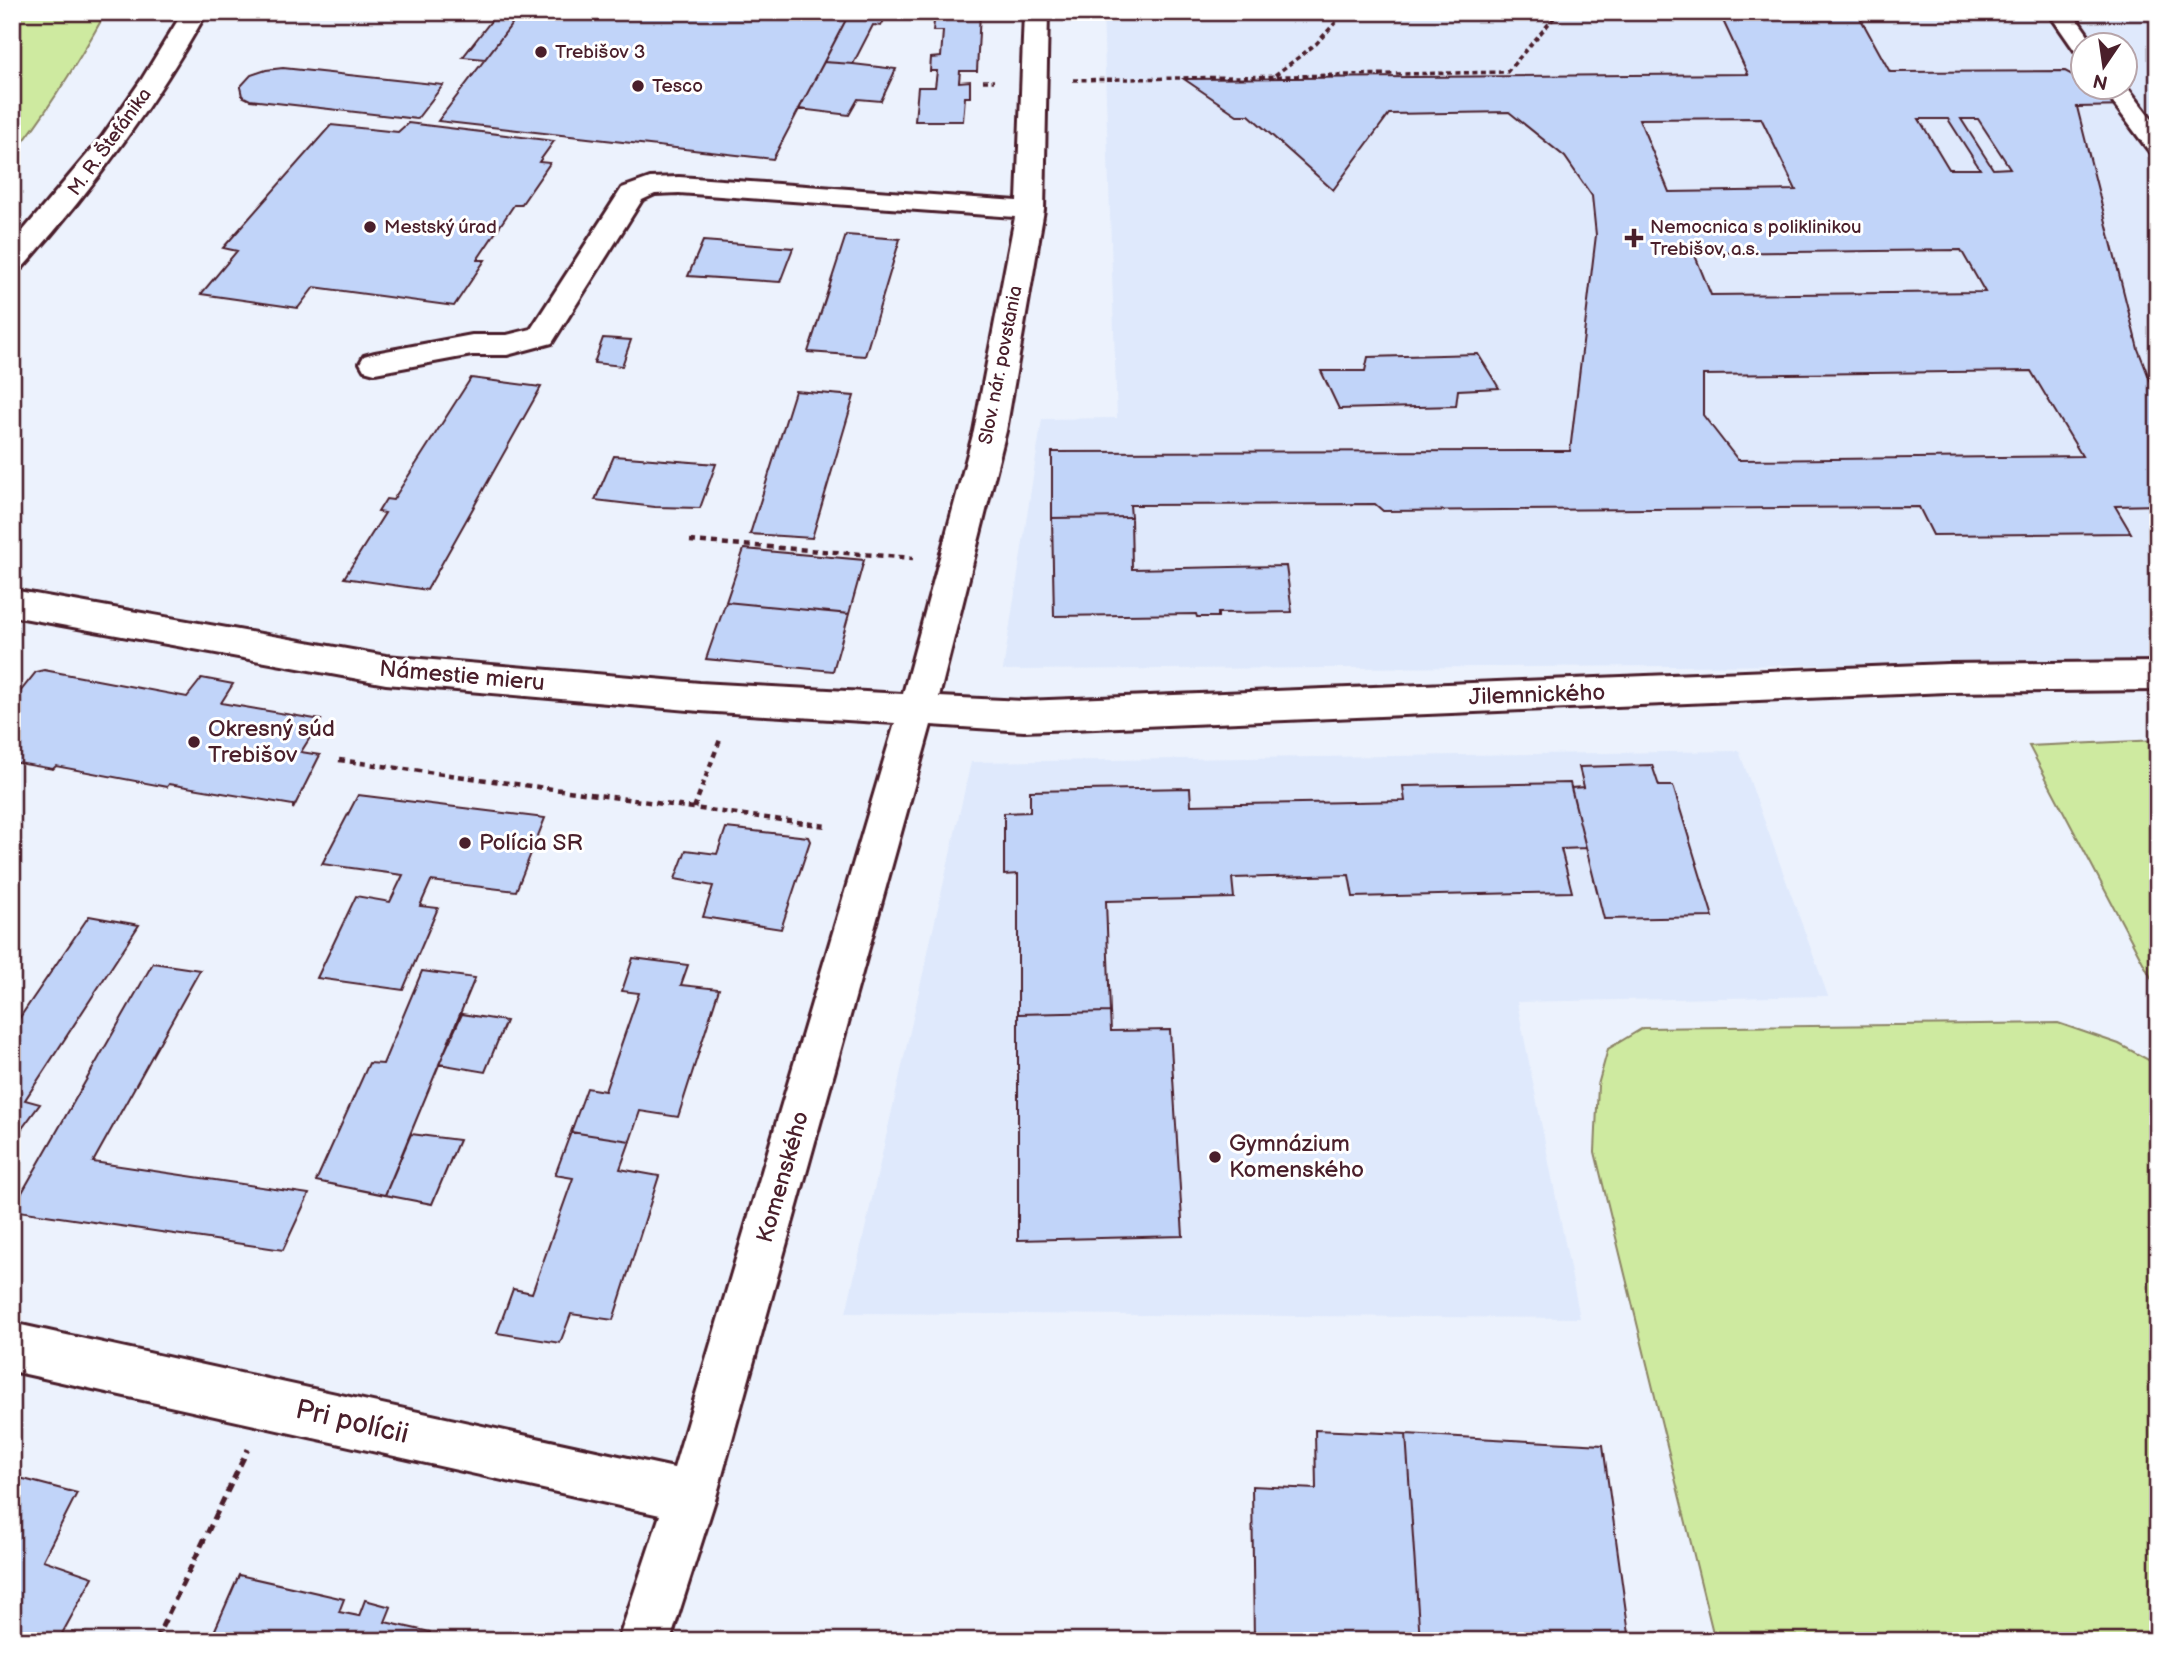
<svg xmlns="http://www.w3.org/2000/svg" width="2170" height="1653" font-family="'Balsamiq Sans',sans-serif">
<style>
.built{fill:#dfe9fc;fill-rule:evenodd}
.green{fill:#ceeaa0;stroke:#8c8466;stroke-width:2}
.building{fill:#c1d4f9;stroke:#4a1f2b;stroke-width:2;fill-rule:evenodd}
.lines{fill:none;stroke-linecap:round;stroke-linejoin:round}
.minor-casing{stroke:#4a1f2b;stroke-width:6}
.path-far2{stroke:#4a1f2b;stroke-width:3.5;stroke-dasharray:5 3.5;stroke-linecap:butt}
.path-far1{stroke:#4a1f2b;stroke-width:4.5;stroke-dasharray:6 5;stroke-linecap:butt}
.path{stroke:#4a1f2b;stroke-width:5;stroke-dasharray:9 6;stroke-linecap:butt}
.minor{fill:#fff;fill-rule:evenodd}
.poi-dot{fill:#4a1f2b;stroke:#fff;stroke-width:2.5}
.labels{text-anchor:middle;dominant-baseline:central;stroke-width:6;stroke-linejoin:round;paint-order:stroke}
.far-poi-label{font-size:19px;fill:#4a1f2b;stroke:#fff;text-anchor:start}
.far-street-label{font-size:19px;fill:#4a1f2b;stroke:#fff}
.street-label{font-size:23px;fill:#4a1f2b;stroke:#fff}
.poi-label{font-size:23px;fill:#4a1f2b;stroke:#fff;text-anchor:start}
.near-street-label{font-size:28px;fill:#4a1f2b;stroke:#fff}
</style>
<rect width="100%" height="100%" fill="#ecf2fd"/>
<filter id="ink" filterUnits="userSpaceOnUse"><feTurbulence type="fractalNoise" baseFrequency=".0143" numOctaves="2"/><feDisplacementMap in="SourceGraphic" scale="14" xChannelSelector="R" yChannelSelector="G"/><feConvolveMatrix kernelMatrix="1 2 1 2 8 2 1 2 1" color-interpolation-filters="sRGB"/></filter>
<g filter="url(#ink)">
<path class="built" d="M 1103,12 L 2158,12 L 2158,663 L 1003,670 L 1042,419 L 1117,418 ZM 2082,46 L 2124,46 L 2124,88 L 2082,88 Z
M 1739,751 L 1828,996 L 1517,1002 L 1580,1318 L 846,1313 L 971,762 Z"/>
<path class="green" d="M 12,12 L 106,12 C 78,62 48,112 12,156 Z
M 2158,740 L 2158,991 L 2029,746 Z
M 2058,1023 L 2119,1044 L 2158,1065 L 2158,1641 L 1715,1641 L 1595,1152 L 1598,1085 L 1608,1049 L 1643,1028 Z"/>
<path class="building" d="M 498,12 L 521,12 L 485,59 L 463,57 Z
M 521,12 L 850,12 L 773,159 L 438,121 Z
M 850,12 L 888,12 L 881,26 L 873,25 L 853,64 L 824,62 Z
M 935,12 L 980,12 L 977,71 L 960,71 L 959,82 L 970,81 L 970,97 L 965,97 L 963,121 L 915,121 L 918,87 L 935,87 L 937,71 L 930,71 L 931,58 L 941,57 L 943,31 L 933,31 Z
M 1719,12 L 1857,12 L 1890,72 L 2065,71 L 2082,80 L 2082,88 L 2097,88 L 2132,106 L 2077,107 L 2138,349 L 2150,380 L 2158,392 L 2158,505 L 2115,506 L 2131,533 L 1933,535 L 1919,507 L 1383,511 L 1375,504 L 1130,505 L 1131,517 L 1052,518 L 1052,452 L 1570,451 L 1596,235 L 1592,196 L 1565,157 L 1509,112 L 1389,114 L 1333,190 L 1249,115 L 1237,115 L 1184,79 L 1748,74 ZM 1761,118 L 1796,190 L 1669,192 L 1639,119 ZM 1919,119 L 1948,119 L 1980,169 L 1949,169 ZM 1961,119 L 1978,119 L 2010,168 L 1993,169 ZM 1961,250 L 1985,292 L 1711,295 L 1694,253 ZM 2031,371 L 2082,456 L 1738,460 L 1703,415 L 1703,375 Z
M 824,62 L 853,64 L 896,69 L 881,101 L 858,99 L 849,115 L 799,109 Z
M 283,68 L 443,85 L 417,119 L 250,100 L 242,96 L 240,87 L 251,75 L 266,70 Z
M 408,123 L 554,141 L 539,162 L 550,163 L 521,205 L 514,205 L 477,260 L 485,260 L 454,306 L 314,287 L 298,308 L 201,294 L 237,251 L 223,248 L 331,125 L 398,132 Z
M 846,235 L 900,239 L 865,356 L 808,352 Z
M 703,241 L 793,248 L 780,282 L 688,276 Z
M 603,338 L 631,340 L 622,366 L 594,363 Z
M 1478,354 L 1499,388 L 1458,390 L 1456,406 L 1339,409 L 1321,371 L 1365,371 L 1368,357 Z
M 471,378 L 541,387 L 427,590 L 344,578 L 385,513 L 378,512 L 386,499 L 393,500 Z
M 795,391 L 854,396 L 812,538 L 750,534 Z
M 614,456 L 716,464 L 700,508 L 655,507 L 595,500 Z
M 1131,517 L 1132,569 L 1286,566 L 1292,612 L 1218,613 L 1218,617 L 1197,617 L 1196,614 L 1054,616 L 1052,518 Z
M 744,549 L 864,560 L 849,614 L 726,602 Z
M 726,602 L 849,614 L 833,671 L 706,659 Z
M 44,670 L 187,697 L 202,678 L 233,684 L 221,703 L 321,720 L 301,752 L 320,755 L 293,809 L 293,805 L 169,784 L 167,787 L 56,766 L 53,769 L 12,762 L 12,702 L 36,672 Z
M 1652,765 L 1659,786 L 1673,786 L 1713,917 L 1604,919 L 1571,788 L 1584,787 L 1579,767 Z
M 1570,783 L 1586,848 L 1561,849 L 1572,892 L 1353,897 L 1349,875 L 1232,878 L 1234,898 L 1106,901 L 1110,1012 L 1018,1014 L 1018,874 L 1004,875 L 1004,813 L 1030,812 L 1030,791 L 1190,788 L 1191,805 L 1405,801 L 1403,786 Z
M 358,795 L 545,818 L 516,891 L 431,881 L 420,906 L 438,908 L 403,990 L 317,978 L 356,896 L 390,902 L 403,875 L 322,864 Z
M 726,828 L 808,837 L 810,841 L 781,929 L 703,917 L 713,886 L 675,879 L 686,850 L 717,854 Z
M 89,916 L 139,925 L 25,1100 L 40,1104 L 12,1142 L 12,1029 Z
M 633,958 L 688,965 L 681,985 L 719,989 L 678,1117 L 640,1111 L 630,1141 L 571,1132 L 587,1088 L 605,1091 L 639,993 L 622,991 Z
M 153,963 L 200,970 L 93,1162 L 309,1194 L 283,1250 L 12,1210 Z
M 422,971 L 475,978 L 385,1195 L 316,1181 L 369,1063 L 383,1064 Z
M 1110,1012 L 1111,1031 L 1170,1030 L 1183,1236 L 1018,1240 L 1018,1014 Z
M 462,1014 L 506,1021 L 485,1072 L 439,1064 Z
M 571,1132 L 630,1141 L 620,1169 L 659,1176 L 613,1320 L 571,1314 L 560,1343 L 497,1333 L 513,1289 L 532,1293 L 573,1178 L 555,1175 Z
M 411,1134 L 459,1140 L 432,1204 L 385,1195 Z
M 1315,1430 L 1406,1434 L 1420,1641 L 1254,1641 L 1252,1486 L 1316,1489 Z
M 1406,1434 L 1603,1445 L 1630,1641 L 1420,1641 Z
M 12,1476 L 77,1493 L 43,1560 L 93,1577 L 58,1641 L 12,1641 Z
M 239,1575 L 344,1599 L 339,1612 L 359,1616 L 365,1600 L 391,1607 L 385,1622 L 430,1632 L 426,1641 L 210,1641 Z"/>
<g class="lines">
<g class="minor-casing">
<path id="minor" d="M 183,12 L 207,12 C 154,105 93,189 22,268 L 12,271 L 12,244 L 102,137 L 142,79 Z
M 1024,12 L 1048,12 L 1044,210 L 1006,431 L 939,697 L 1024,701 L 1947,664 L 2158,662 L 2158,690 L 1947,692 L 1024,731 L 931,725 L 716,1497 L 670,1641 L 618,1641 L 660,1515 L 12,1371 L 12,1323 L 674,1468 L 895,723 L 700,711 L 386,684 L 12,616 L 12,590 L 386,656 L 700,683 L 903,694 L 974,431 L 1015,217 L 679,193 L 655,194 L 642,200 L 552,343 L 507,355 L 472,355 L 375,373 L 364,370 L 360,363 L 364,356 L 375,353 L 472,335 L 507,335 L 531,329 L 622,188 L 650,178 L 679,177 L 1017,201 Z
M 2048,12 L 2072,12 L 2096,46 L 2082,46 L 2082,53 L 2075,51 Z
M 2124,83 L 2158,127 L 2158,153 L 2149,151 L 2102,88 L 2124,88 Z"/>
</g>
<path class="path-far2" d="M 1275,75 L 1316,44 L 1345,12
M 1073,80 L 1507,72 L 1559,12
M 983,81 L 994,81"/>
<path class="path-far1" d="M 690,541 L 913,558
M 339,760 L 826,826
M 694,808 L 721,737"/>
<path class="path" d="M 155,1641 L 248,1449"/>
<use href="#minor" class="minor"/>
</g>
</g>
<g class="poi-dot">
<circle cx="541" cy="52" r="7"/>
<circle cx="638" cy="86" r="7"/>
<circle cx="370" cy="227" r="7"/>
<path d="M1630.5 227.5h7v7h7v7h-7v7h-7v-7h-7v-7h7z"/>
<circle cx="194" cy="742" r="7"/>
<circle cx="465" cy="843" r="7"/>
<circle cx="1215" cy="1157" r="7"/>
</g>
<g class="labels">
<g class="far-poi-label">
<text x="555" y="52">Trebišov 3</text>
<text x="652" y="86">Tesco</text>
<text x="384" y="227">Mestský úrad</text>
<text x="1650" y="227">Nemocnica s poliklinikou<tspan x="1650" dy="22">Trebišov, a.s.</tspan></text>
</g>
<g class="far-street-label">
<text transform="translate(110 142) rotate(-54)">M. R. Štefánika</text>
<text transform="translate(1001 365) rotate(-79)">Slov. nár. povstania</text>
</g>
<g class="street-label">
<text transform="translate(462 676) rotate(5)">Námestie mieru</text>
<text transform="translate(1537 695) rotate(-2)">Jilemnického</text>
<text transform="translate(783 1177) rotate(-74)">Komenského</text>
</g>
<g class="poi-label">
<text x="208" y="729">Okresný súd<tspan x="208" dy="26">Trebišov</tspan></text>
<text x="479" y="843">Polícia SR</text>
<text x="1229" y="1144">Gymnázium<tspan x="1229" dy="26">Komenského</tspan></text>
</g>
<g class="near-street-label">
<text transform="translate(352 1422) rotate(13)">Pri polícii</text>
</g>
</g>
<rect width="2170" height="1653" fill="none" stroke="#fff" stroke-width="42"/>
<rect x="21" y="21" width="2128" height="1611" fill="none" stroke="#4a1f2b" stroke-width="2.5" filter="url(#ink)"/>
<g transform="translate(2104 66) rotate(193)"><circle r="33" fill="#ffffff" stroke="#b7a5aa" stroke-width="2"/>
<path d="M0-5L12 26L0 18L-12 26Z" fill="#4a1f2b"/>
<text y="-10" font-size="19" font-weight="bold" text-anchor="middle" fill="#4a1f2b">N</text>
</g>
</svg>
